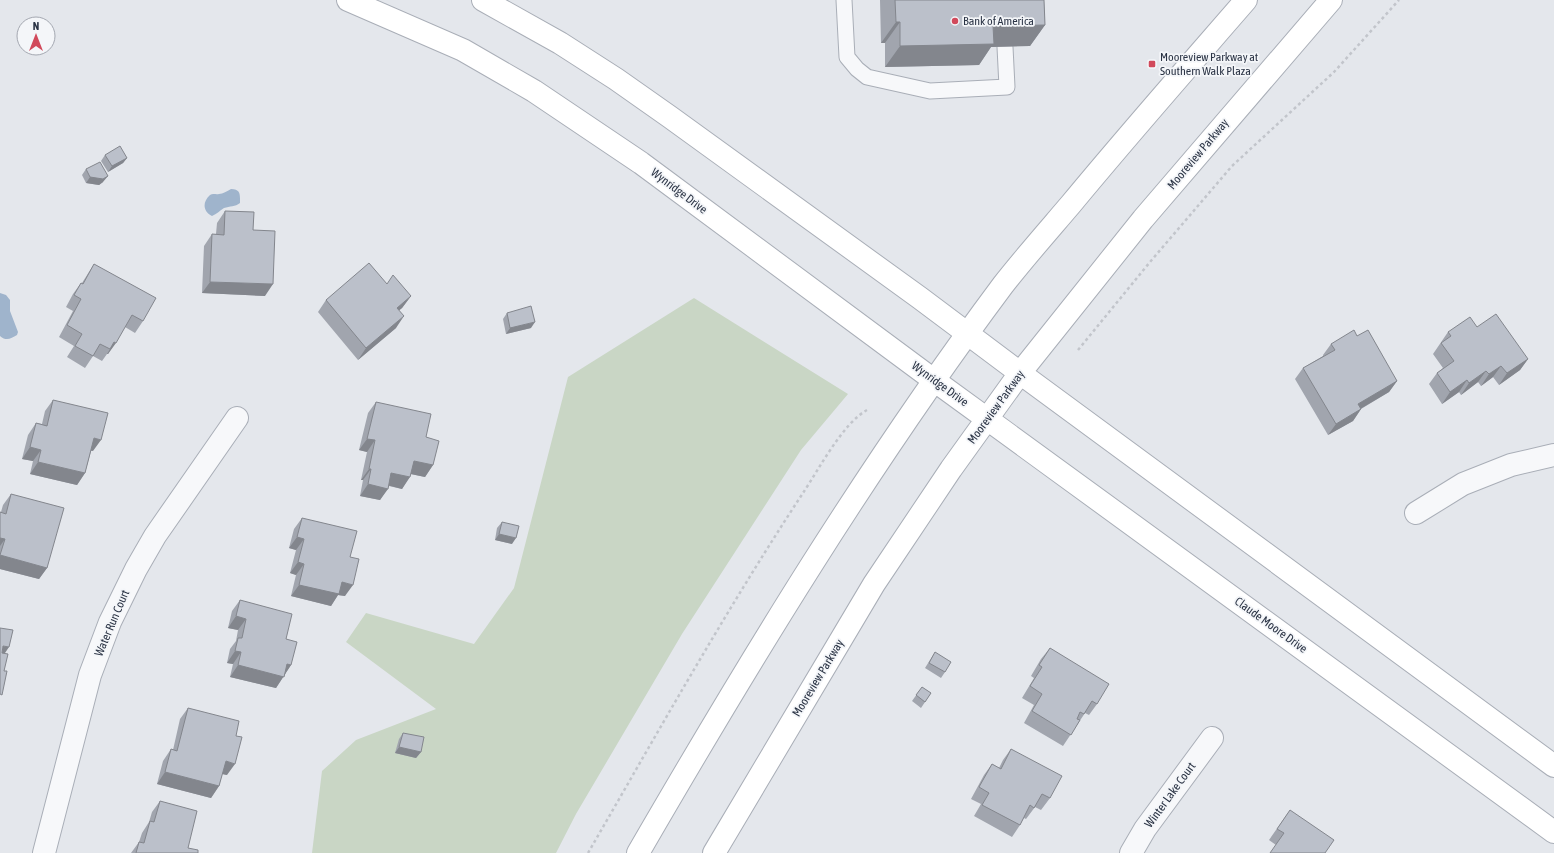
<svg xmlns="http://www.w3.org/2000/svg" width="1554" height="853" font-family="'Asap Condensed',sans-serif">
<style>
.green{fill:#c9d6c5}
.water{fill:#9fb4cc}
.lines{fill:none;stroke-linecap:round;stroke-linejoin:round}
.lane-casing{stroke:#a9aeb7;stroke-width:17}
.street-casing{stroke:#a9aeb7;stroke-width:24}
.secondary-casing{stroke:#a9aeb7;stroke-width:24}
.path{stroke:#c2c5cb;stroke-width:2.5;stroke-dasharray:3 3;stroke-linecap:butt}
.lane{stroke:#f7f8fa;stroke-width:15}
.street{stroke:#f7f8fa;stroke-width:22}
.secondary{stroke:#fff;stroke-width:22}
.wall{fill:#a1a5ae}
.shaded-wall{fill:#83868d}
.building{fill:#bbc0ca;stroke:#83868d}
.poi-dot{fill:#d1495b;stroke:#f4f6f9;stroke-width:1.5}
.labels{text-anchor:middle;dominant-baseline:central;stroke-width:3.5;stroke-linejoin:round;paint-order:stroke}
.poi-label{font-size:12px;fill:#2b3445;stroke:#f4f6f9;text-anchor:start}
.street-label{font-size:12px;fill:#2b3445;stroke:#f4f6f9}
</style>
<rect width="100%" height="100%" fill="#e4e7ec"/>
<path class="green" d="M 694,298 L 848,394 L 801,450 L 682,634 L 576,814 L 556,853 L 312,853 L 322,771 L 356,740 L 436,709 L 346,642 L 366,613 L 474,644 L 514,588 L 568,377 Z"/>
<path class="water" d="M 231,189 C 241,189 240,195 240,203 C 235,207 230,206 224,208 C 219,211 217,214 212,216 C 203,212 202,202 210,195 C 213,193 216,195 219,194 C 223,194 227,191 231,189 Z
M 0,293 L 6,295 L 10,300 L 10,311 L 18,332 L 17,335 C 11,338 7,342 0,336 Z"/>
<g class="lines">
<g class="lane-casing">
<path id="lane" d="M 844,0 L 847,57 L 857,69 L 867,77 L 930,91 L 1007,87 L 1005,47"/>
</g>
<g class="street-casing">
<path id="street" d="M 1416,513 L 1463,484 L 1511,465 L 1554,455
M 44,853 L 90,675 L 110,622 L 136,569 L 155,536 L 237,418
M 1131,853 L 1145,829 L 1212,738"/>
</g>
<g class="secondary-casing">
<path id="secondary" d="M 348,0 L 463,50 L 534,91 L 641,163 L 935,381 L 1554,832
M 483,0 L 560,43 L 616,79 L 670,117 L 920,298 L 1020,373 L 1554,766
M 638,853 C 751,658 868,466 1003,285 C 1025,257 1048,231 1071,204 C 1128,135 1187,68 1246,0
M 714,853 L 874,584 L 951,469 L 1020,373 L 1143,219 L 1331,0"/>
</g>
<path class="path" d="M 1078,350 L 1150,262 L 1232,166 L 1334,72 L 1399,0
M 588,853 C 658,732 726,610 803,493 C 819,469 843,423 867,410"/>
<use href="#lane" class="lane"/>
<use href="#street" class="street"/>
<use href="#secondary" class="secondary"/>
</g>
<path class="wall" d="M 880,0 L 1044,0 L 1045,25 L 1030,46 L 991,47 L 979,65 L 885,67 L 885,43 L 881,43 Z
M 105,155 L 127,158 L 123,163 L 108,172 L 101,161 Z
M 86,169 L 103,182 L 99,185 L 86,183 L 82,175 Z
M 225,211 L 265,296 L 202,293 L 204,246 L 212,234 L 216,234 L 217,223 Z
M 94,264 L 143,321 L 135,333 L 125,327 L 108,354 L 107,354 L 102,361 L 93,356 L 85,368 L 67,357 L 74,346 L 59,337 L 73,311 L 66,307 L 73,294 L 81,283 L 82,283 Z
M 387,284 L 411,296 L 402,308 L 399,310 L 396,328 L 358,360 L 318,312 L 326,300 Z
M 507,313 L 531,328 L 506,334 L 503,319 Z
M 1477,327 L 1528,359 L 1520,370 L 1499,385 L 1493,377 L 1481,386 L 1478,382 L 1461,395 L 1459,392 L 1442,404 L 1429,384 L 1437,373 L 1443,368 L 1433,354 L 1448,332 Z
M 1357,336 L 1397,381 L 1389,392 L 1361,409 L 1353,421 L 1328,435 L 1295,379 L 1303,368 L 1323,356 L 1323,355 L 1331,344 Z
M 53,400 L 93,451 L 91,451 L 85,473 L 77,485 L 30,474 L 33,461 L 22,459 L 28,435 L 36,423 L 42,424 L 45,411 Z
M 376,402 L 426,437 L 433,465 L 425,477 L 411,474 L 402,489 L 389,486 L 380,500 L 360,496 L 363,480 L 361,480 L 367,452 L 359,450 L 368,413 Z
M 11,494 L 47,568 L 39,579 L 0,569 L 0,512 L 1,512 L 3,505 Z
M 302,518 L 350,557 L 345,596 L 338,595 L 331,606 L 291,596 L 296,575 L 290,573 L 296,550 L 289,548 L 294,529 Z
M 502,522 L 512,544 L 495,540 L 497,528 Z
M 240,600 L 286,639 L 291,665 L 276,688 L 230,677 L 233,664 L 227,663 L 230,649 L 236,641 L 238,630 L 228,628 L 232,611 Z
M 1050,648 L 1097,704 L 1089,715 L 1085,713 L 1063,746 L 1024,723 L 1034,705 L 1022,698 L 1034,678 L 1031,676 L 1041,659 Z
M 935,652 L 945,672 L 941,678 L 925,668 Z
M 922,687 L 931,693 L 921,708 L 912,701 Z
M 188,708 L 227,775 L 222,774 L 219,786 L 211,798 L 157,784 L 163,761 L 171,749 L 173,750 L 180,719 Z
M 403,733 L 421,752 L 416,758 L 395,753 L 399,739 Z
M 1011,749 L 1050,798 L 1041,810 L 1035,807 L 1026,819 L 1024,818 L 1020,825 L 1012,837 L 974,816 L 981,804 L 971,799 L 984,775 L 992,764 L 999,768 L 1003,760 Z
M 160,801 L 188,848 L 198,853 L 131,853 L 139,842 L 142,833 L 149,822 L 152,812 Z
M 1290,810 L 1325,853 L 1276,845 L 1269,840 Z"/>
<path class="shaded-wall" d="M 896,22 L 900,22 L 885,43 L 881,43 Z
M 1045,25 L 1030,46 L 991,47 L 979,65 L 885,67 L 900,46 L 993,26 Z
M 127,158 L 123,163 L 108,172 L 112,166 Z
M 108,176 L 103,182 L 99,185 L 86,183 L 90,177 Z
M 210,282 L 273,284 L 265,296 L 202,293 Z
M 411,296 L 402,308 L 389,319 L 397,308 Z
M 404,316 L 396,328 L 358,360 L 366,348 Z
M 535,322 L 531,328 L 506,334 L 510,328 Z
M 114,342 L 116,343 L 108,354 L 107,354 L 110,349 Z
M 1528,359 L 1520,370 L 1499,385 L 1507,373 Z
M 1501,366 L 1493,377 L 1481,386 L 1489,374 Z
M 1486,371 L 1478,382 L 1461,395 L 1469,383 Z
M 1467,380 L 1459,392 L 1442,404 L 1450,392 Z
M 1397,381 L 1389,392 L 1350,415 L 1358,404 Z
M 1361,409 L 1353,421 L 1328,435 L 1336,424 Z
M 94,438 L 101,440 L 93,451 L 86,449 Z
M 367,439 L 375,440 L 367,452 L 359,450 Z
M 30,447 L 41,450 L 33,461 L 22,459 Z
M 414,461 L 433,465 L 425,477 L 406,473 Z
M 38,462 L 85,473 L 77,485 L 30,474 Z
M 369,469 L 371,469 L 363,480 L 361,480 Z
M 391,473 L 410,477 L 402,489 L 383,484 Z
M 368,484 L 388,489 L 380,500 L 360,496 Z
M 499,534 L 516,538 L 512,544 L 495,540 Z
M 297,537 L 304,539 L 296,550 L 289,548 Z
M 0,538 L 5,539 L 0,546 Z
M 0,555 L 47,568 L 39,579 L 0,569 Z
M 298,562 L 304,564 L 296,575 L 290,573 Z
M 342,582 L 353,585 L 345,596 L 338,595 L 331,606 L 291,596 L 299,585 Z
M 236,616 L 246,619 L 238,630 L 228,628 Z
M 3,646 L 9,647 L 1,659 Z
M 235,651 L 241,652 L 233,664 L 227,663 Z
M 287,664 L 291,665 L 276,688 L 230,677 L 238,665 Z
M 399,747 L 421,752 L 416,758 L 395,753 Z
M 226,761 L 235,764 L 227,775 L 218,773 Z
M 165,772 L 219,786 L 211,798 L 157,784 Z"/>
<path class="building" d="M 895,0 L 1044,0 L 1045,25 L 993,26 L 994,44 L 900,46 L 900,22 L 896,22 Z
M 120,146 L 127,158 L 112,166 L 105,155 Z
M 100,162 L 108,176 L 103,179 L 90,177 L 86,169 Z
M 225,211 L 254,212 L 253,230 L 275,231 L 273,284 L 210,282 L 212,234 L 224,235 Z
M 369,263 L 387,284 L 393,275 L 411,296 L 397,308 L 404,316 L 366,348 L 326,300 Z
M 94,264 L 156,298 L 143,321 L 132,315 L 116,343 L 114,342 L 110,349 L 100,344 L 93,356 L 75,346 L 82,334 L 67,325 L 81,299 L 74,295 L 81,283 L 83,284 Z
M 531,306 L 535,322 L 510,328 L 507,313 Z
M 1496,314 L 1528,359 L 1507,373 L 1501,366 L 1489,374 L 1486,371 L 1469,383 L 1467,380 L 1450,392 L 1437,373 L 1454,361 L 1441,343 L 1451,336 L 1448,332 L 1470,317 L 1477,327 Z
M 1354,330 L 1357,336 L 1368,330 L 1397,381 L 1358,404 L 1361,409 L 1336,424 L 1303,368 L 1335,350 L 1331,344 Z
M 53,400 L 108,413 L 101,440 L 94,438 L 85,473 L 38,462 L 41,450 L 30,447 L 36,423 L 47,426 Z
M 376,402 L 431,414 L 426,437 L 439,441 L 433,465 L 414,461 L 410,477 L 391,473 L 388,489 L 368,484 L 371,469 L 369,469 L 375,440 L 367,439 Z
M 11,494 L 64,508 L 47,568 L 0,555 L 5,539 L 0,538 L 0,512 L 6,514 Z
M 302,518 L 357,531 L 350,557 L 359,559 L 353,585 L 342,582 L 339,594 L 299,585 L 304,564 L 298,562 L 304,539 L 297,537 Z
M 502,522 L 519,526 L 516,538 L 499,534 Z
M 240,600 L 292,614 L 286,639 L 297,642 L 291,665 L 287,664 L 284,677 L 238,665 L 241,652 L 235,651 L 238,638 L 242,638 L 246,619 L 236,616 Z
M 0,628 L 13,630 L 9,647 L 3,646 L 2,653 L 8,654 L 4,671 L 7,671 L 2,695 L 0,694 Z
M 1050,648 L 1109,684 L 1097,704 L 1092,701 L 1084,714 L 1080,712 L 1077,719 L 1080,720 L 1071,735 L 1032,711 L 1042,694 L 1030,686 L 1042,667 L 1039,665 Z
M 935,652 L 951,662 L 945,672 L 929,663 Z
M 922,687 L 931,693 L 925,702 L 916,695 Z
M 188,708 L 239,721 L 236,736 L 242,737 L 235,764 L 226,761 L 219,786 L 165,772 L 171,749 L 177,751 Z
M 403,733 L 424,737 L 421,752 L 399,747 Z
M 1011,749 L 1062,776 L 1050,798 L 1042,794 L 1034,808 L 1030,805 L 1020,825 L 982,805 L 989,793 L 979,787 L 992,764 L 1001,769 Z
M 160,801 L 197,811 L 188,848 L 198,850 L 198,853 L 136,853 L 139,842 L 144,843 L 150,821 L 154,822 Z
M 1290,810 L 1334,840 L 1325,853 L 1270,853 L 1284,833 L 1277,829 Z"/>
<g class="poi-dot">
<circle cx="955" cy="21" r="4"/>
<rect x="1148" y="60" width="8" height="8" rx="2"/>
</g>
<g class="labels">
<g class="poi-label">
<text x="963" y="21">Bank of America</text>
<text x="1160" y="57">Mooreview Parkway at<tspan x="1160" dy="14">Southern Walk Plaza</tspan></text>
</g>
<g class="street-label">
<text transform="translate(1198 154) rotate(-50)">Mooreview Parkway</text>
<text transform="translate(679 191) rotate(37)">Wynridge Drive</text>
<text transform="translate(940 384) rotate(36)">Wynridge Drive</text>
<text transform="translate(996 407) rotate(-54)">Mooreview Parkway</text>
<text transform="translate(112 623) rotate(-67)">Water Run Court</text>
<text transform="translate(1271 625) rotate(36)">Claude Moore Drive</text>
<text transform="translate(818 678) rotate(-59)">Mooreview Parkway</text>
<text transform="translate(1170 795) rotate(-54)">Winter Lake Court</text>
</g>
</g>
<g transform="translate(36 36)"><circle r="19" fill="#f4f6f9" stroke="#a4a8b1"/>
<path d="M0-3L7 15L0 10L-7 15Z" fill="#d1495b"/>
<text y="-6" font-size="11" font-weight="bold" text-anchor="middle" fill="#2b3445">N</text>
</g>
</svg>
